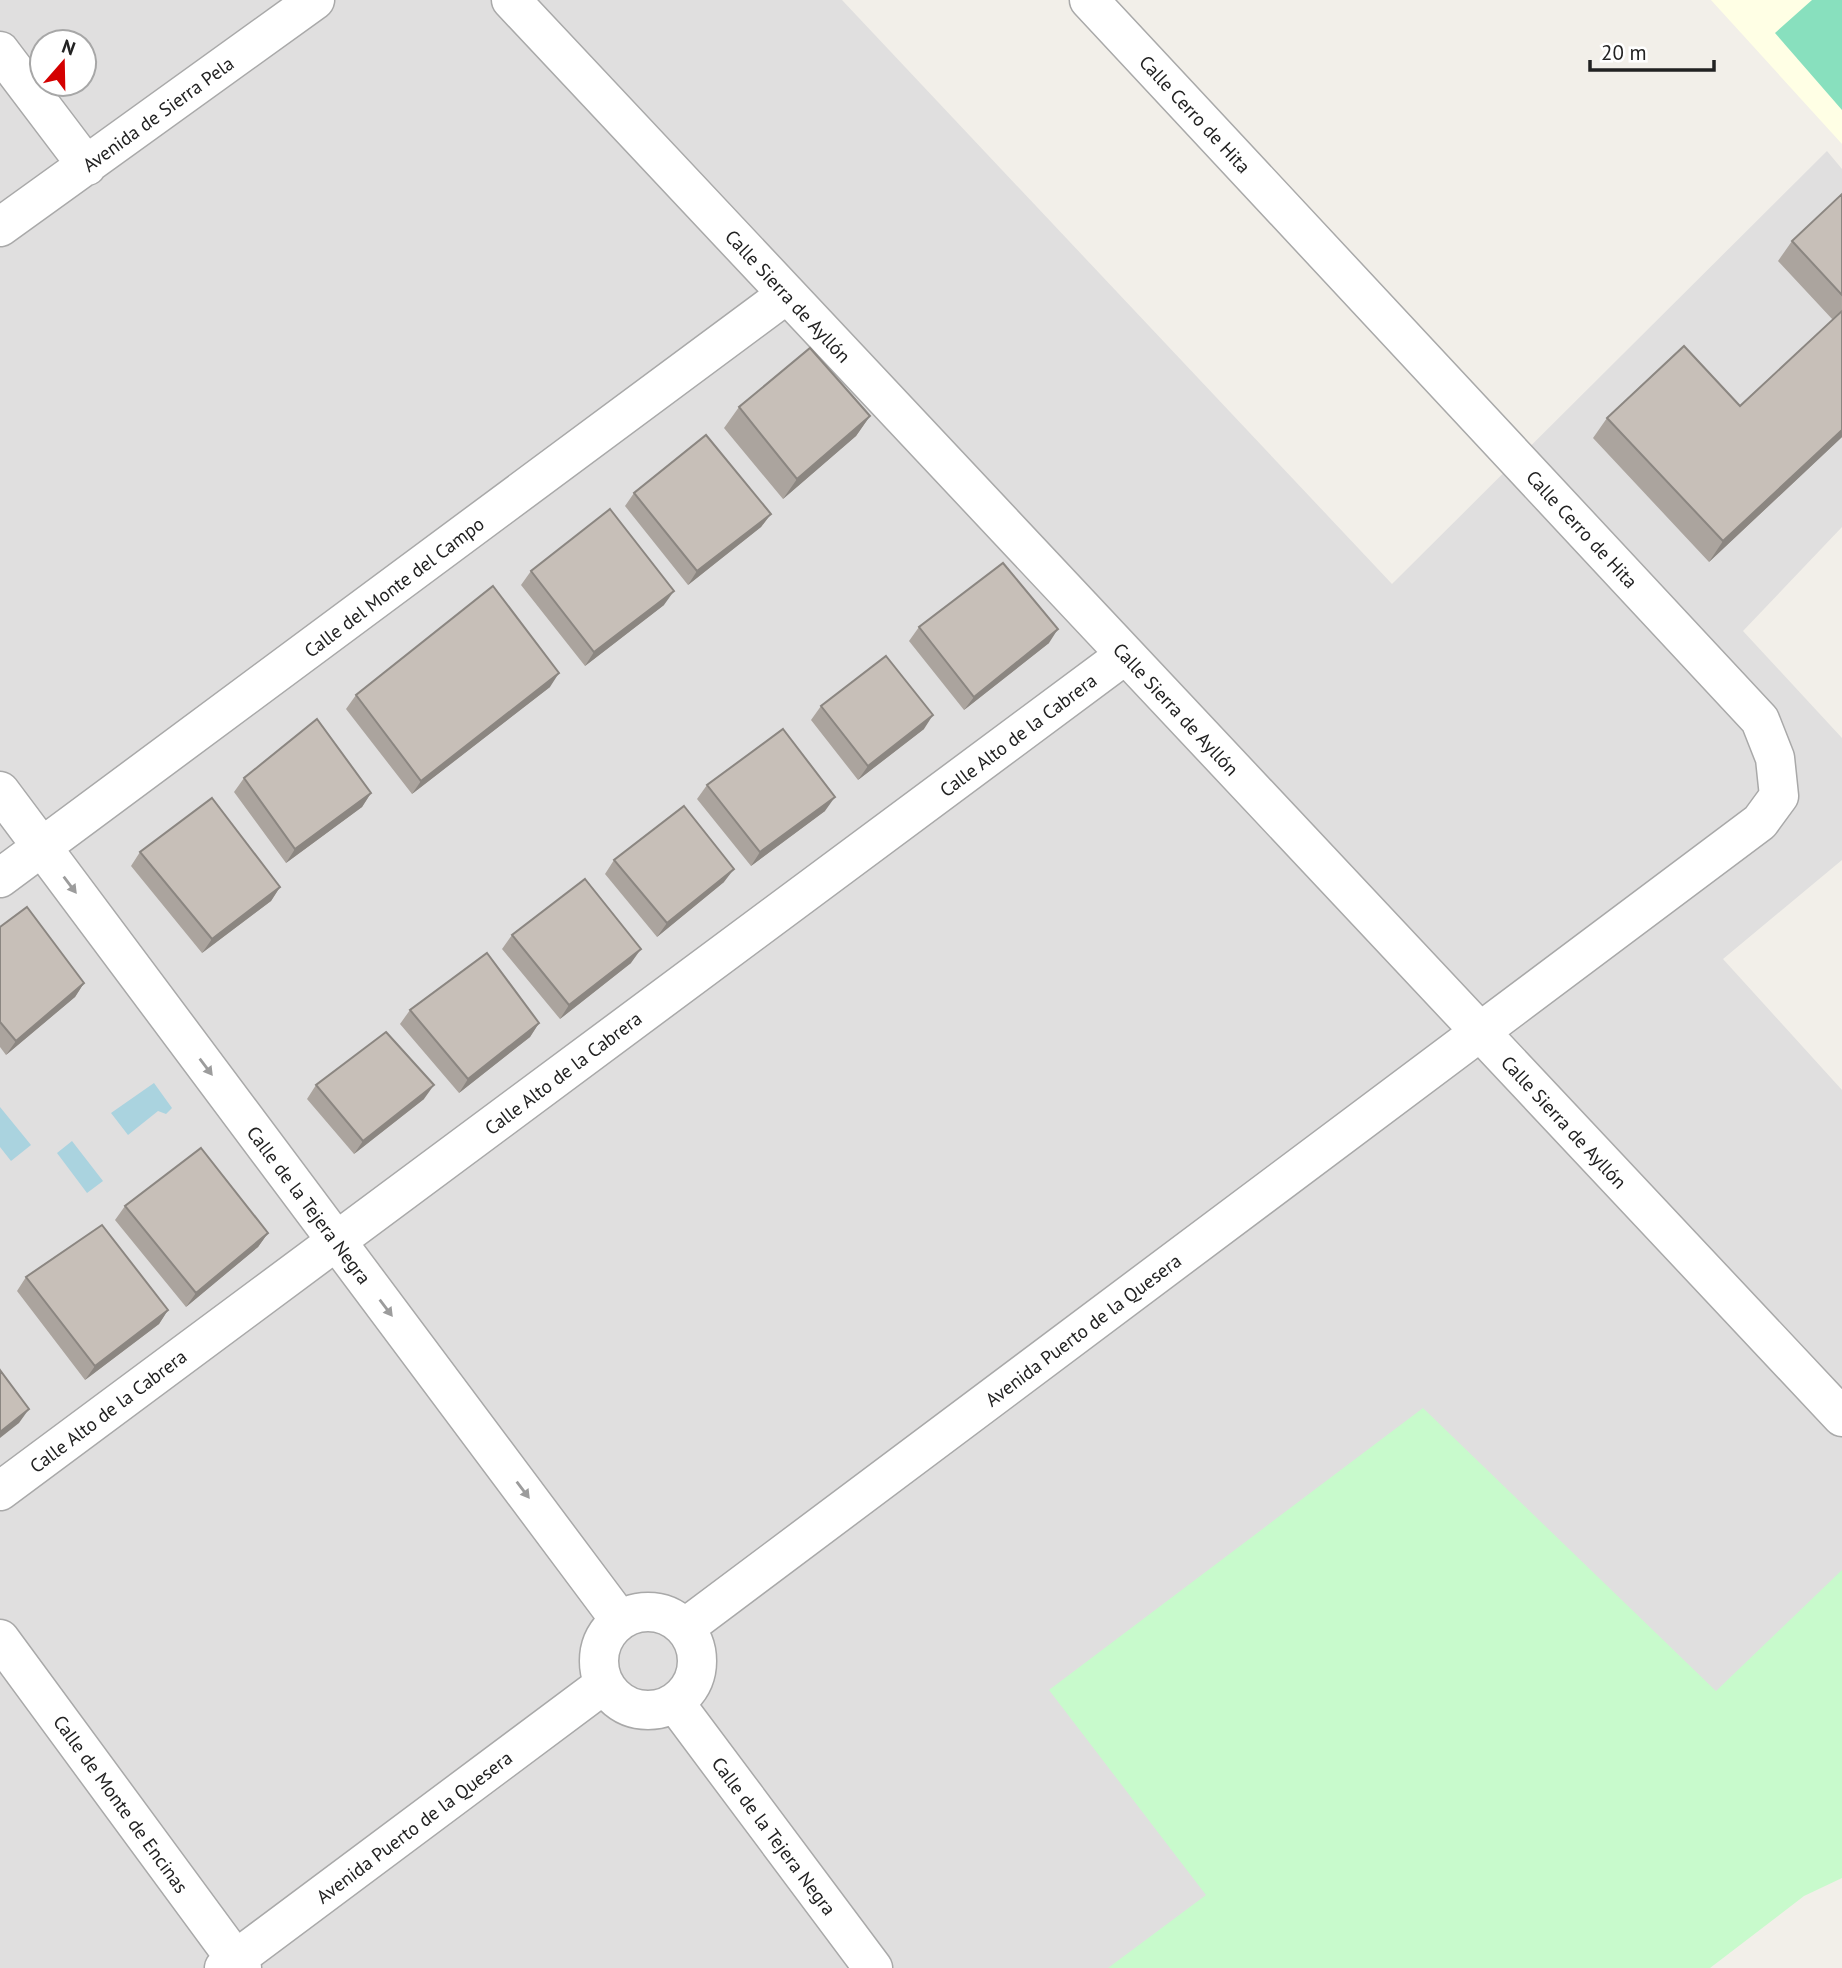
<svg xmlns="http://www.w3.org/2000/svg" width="1842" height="1968" font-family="'PT Sans',sans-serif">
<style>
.residential{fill:#e0dfdf;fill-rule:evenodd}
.education{fill:#ffffe5}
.park{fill:#c8facc}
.pitch{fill:#88e0be}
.water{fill:#aad3df}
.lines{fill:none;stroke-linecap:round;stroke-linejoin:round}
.minor-casing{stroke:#a9a9a9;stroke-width:41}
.minor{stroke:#fff;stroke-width:38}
.wall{fill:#aba49e}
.shaded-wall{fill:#8b8681}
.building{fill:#c7bfb8;stroke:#8b8681;stroke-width:2}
.oneway{fill:#9c9c9c}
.labels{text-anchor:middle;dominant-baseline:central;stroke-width:6;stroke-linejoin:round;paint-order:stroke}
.street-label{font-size:19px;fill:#222;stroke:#fff}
</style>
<rect width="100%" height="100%" fill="#f2efe9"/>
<path class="residential" d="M 0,0 L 842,0 L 1392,584 L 1827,151 L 1842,169 L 1842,527 L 1743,631 L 1842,738 L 1842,860 L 1723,959 L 1842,1090 L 1842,1716 L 1535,1968 L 0,1968 ZM 42,42 L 84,42 L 84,84 L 42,84 Z"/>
<path class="education" d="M 1711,0 L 1842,0 L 1842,144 Z"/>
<path class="park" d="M 1423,1408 L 1716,1691 L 1842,1570 L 1842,1878 L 1804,1896 L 1710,1968 L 1108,1968 L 1206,1895 L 1049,1690 Z"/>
<path class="pitch" d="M 1812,0 L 1842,0 L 1842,110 L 1775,33 Z"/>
<path class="water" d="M 154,1083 L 172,1108 L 166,1114 L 158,1111 L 128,1135 L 111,1113 Z
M 0,1107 L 31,1145 L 11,1161 L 0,1147 Z
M 72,1141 L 103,1181 L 87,1193 L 57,1153 Z"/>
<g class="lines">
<g class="minor-casing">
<path id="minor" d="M 511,0 L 1842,1417
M 0,51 L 87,166
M 0,227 L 315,0
M 0,791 L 619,1619
M 0,878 L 787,294
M 0,1491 L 1125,655
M599 1661a49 49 0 1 1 98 0a49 49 0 1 1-98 0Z
M 686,1627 L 1760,822 L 1779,796 L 1775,758 L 1760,720 L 1089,0
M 0,1639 L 242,1968
M 675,1703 L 873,1968
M 224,1968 L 603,1685"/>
</g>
<use href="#minor" class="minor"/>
</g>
<path class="wall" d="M 1842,194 L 1842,437 L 1709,562 L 1593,438 L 1607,418 L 1740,406 L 1833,320 L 1778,261 L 1792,241 Z
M 739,407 L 870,416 L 856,436 L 783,499 L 724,428 Z
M 634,493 L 771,514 L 761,527 L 688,585 L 625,506 Z
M 531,571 L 664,605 L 585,666 L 521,585 Z
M 919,627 L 1049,643 L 964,710 L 909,641 Z
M 550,687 L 412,794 L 346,709 L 356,695 Z
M 821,706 L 924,729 L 858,780 L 811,720 Z
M 244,778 L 371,793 L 362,807 L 286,863 L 234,792 Z
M 707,785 L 825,811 L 751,866 L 697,799 Z
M 140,852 L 280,887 L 271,901 L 202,953 L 131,866 Z
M 614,860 L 724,882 L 657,937 L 605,874 Z
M 0,927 L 84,983 L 75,997 L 6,1055 L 0,1047 Z
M 512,935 L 631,963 L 560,1019 L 502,949 Z
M 410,1010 L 539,1023 L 530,1037 L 459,1093 L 400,1024 Z
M 316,1085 L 424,1099 L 354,1154 L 307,1099 Z
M 125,1206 L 268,1233 L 258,1247 L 186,1307 L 115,1220 Z
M 26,1277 L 168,1310 L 159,1324 L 85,1380 L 17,1291 Z"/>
<path class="shaded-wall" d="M 870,416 L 856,436 L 783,499 L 797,479 Z
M 1842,430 L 1842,437 L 1709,562 L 1723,541 Z
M 771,514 L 761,527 L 688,585 L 697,571 Z
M 674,591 L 664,605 L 585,666 L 594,652 Z
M 1058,629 L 1049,643 L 964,710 L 974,697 Z
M 559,673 L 550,687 L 412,794 L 421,781 Z
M 933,715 L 924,729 L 858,780 L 868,766 Z
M 371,793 L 362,807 L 286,863 L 295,849 Z
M 835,797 L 825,811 L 751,866 L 760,852 Z
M 734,869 L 724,882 L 657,937 L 667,923 Z
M 280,887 L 271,901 L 202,953 L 212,939 Z
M 641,949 L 631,963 L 560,1019 L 569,1005 Z
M 84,983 L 75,997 L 6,1055 L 16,1041 Z
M 539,1023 L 530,1037 L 459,1093 L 468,1079 Z
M 434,1085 L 424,1099 L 354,1154 L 363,1141 Z
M 268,1233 L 258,1247 L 186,1307 L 196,1293 Z
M 168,1310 L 159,1324 L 85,1380 L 95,1366 Z
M 29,1409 L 19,1423 L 0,1438 L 0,1432 Z"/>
<path class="building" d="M 1842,194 L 1842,295 L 1792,241 Z
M 1842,311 L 1842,430 L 1723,541 L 1607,418 L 1684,346 L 1740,406 Z
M 810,348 L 870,416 L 797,479 L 739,407 Z
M 706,435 L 771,514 L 697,571 L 634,493 Z
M 610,509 L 674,591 L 594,652 L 531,571 Z
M 1003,563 L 1058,629 L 974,697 L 919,627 Z
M 493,586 L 559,673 L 421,781 L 356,695 Z
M 886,656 L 933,715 L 868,766 L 821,706 Z
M 317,719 L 371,793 L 295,849 L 244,778 Z
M 783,729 L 835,797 L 760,852 L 707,785 Z
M 212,798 L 280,887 L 212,939 L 140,852 Z
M 684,806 L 734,869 L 667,923 L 614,860 Z
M 585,879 L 641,949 L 569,1005 L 512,935 Z
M 27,907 L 84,983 L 16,1041 L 0,1022 L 0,927 Z
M 487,953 L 539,1023 L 468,1079 L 410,1010 Z
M 386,1032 L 434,1085 L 363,1141 L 316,1085 Z
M 201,1148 L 268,1233 L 196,1293 L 125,1206 Z
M 102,1225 L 168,1310 L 95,1366 L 26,1277 Z
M 0,1370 L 29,1409 L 0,1432 Z"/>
<defs><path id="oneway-solid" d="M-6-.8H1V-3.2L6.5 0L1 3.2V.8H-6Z" transform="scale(1.75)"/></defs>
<g class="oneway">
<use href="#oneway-solid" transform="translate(70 885) rotate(53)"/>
<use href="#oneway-solid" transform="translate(206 1067) rotate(53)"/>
<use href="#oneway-solid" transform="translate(386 1308) rotate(53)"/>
<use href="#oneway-solid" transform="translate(523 1490) rotate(53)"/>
</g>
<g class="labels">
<g class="street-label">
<text transform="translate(158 114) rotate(-36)">Avenida de Sierra Pela</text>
<text transform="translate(1195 114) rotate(47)">Calle Cerro de Hita</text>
<text transform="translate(788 296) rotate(47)">Calle Sierra de Ayllón</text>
<text transform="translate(1582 529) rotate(47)">Calle Cerro de Hita</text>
<text transform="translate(394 587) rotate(-37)">Calle del Monte del Campo</text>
<text transform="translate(1176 709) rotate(47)">Calle Sierra de Ayllón</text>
<text transform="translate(1018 735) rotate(-37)">Calle Alto de la Cabrera</text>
<text transform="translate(563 1073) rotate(-37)">Calle Alto de la Cabrera</text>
<text transform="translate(1564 1122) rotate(47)">Calle Sierra de Ayllón</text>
<text transform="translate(309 1205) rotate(53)">Calle de la Tejera Negra</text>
<text transform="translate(1083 1330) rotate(-37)">Avenida Puerto de la Quesera</text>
<text transform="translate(108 1411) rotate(-37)">Calle Alto de la Cabrera</text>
<text transform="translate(121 1804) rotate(54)">Calle de Monte de Encinas</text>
<text transform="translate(414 1827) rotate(-37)">Avenida Puerto de la Quesera</text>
<text transform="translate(774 1836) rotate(53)">Calle de la Tejera Negra</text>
</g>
</g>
<g transform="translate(63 63) rotate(20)"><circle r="33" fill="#ffffff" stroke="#a7a7a7" stroke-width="2"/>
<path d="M0-5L12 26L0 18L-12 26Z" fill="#d40000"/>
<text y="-10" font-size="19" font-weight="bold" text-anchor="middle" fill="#222222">N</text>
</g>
<path d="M1590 60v10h124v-10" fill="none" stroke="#222222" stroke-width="3.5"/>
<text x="1601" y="60" font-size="21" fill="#222222" stroke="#ffffff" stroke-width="5" paint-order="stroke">20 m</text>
</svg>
